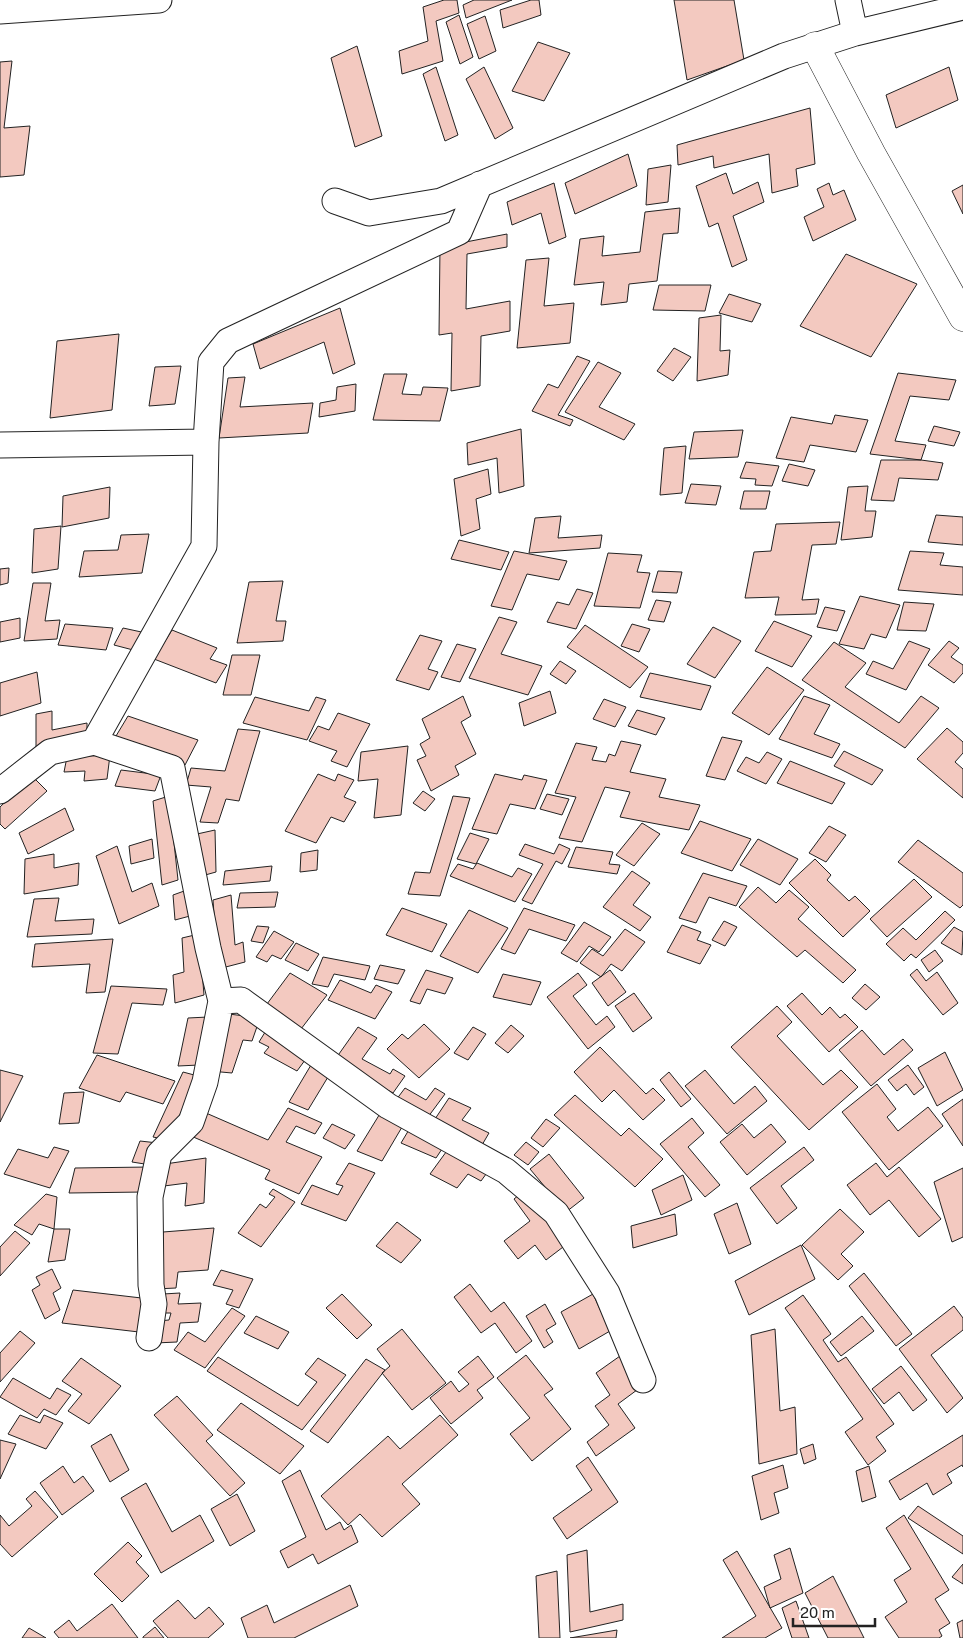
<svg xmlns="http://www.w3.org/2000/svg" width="963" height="1638" font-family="'Public Sans',sans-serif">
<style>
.building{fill:#f3c9c0;stroke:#222}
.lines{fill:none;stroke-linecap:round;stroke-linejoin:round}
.street-casing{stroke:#222;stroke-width:27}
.secondary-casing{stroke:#222;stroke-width:29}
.street{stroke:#fff;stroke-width:25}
.secondary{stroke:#fff;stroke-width:28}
</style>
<rect width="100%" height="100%" fill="#fff"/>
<path class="building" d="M 444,0 L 457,0 L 459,13 L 436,21 L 443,61 L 402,74 L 399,51 L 428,41 L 423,7 Z
M 474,0 L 512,0 L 466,18 L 463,5 Z
M 531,0 L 539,0 L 541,15 L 503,28 L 500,10 Z
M 674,0 L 734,0 L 744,60 L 687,80 Z
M 459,15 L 473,57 L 460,64 L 446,22 Z
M 485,16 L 496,51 L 479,59 L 467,24 Z
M 538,42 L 570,53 L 544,101 L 512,91 Z
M 357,46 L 382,136 L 355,147 L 331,58 Z
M 12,61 L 4,128 L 30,126 L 24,175 L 0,177 L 0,62 Z
M 436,67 L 458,135 L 445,141 L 423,74 Z
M 484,67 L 513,128 L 495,139 L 466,79 Z
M 949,67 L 958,100 L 896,128 L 886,95 Z
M 810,108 L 815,164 L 796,169 L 798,186 L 772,193 L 769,154 L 714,168 L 713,156 L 678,165 L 677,145 Z
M 628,154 L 637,186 L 575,214 L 565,183 Z
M 671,165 L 668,202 L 646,205 L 648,169 Z
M 726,173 L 733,194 L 758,182 L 764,202 L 733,216 L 747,260 L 732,267 L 718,223 L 709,227 L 696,186 Z
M 554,183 L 566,237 L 549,244 L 541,213 L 512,225 L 507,202 Z
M 829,183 L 833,195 L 844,190 L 856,220 L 813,241 L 804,217 L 824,207 L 817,189 Z
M 963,185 L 963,214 L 952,191 Z
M 680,208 L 678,233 L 663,234 L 657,281 L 629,284 L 627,302 L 601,305 L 604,282 L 574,285 L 580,239 L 604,236 L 602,256 L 640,252 L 645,212 Z
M 507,234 L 507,247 L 467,254 L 466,309 L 510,301 L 510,331 L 481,336 L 480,386 L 451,391 L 452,333 L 439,335 L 440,247 Z
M 846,254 L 917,284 L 871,357 L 800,326 Z
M 549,258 L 544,306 L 574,303 L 570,343 L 517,348 L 526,260 Z
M 659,285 L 711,285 L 705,311 L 653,310 Z
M 729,294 L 761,304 L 752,322 L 719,313 Z
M 340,308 L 355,364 L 333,374 L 324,342 L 260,369 L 253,344 Z
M 721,315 L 720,351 L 730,350 L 728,375 L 697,381 L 699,318 Z
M 119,334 L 112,410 L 50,418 L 57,341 Z
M 674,348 L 691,357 L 673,381 L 657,371 Z
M 577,356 L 590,361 L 558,415 L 573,420 L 570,426 L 532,411 L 548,384 L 558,388 Z
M 598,362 L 621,373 L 599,407 L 635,424 L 624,440 L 565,412 Z
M 181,366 L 175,404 L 149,406 L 155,367 Z
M 898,373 L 956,380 L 949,400 L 910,396 L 895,441 L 926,445 L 921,460 L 870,454 Z
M 384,374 L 407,374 L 402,394 L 421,395 L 423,387 L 448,388 L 440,421 L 373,420 Z
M 245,377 L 240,407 L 313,403 L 308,433 L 219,438 L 228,378 Z
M 356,384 L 355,411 L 319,417 L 320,403 L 336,400 L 337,387 Z
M 835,415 L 868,420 L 856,452 L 810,445 L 804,462 L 776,458 L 791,417 L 832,424 Z
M 934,426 L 960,432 L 954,446 L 928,441 Z
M 521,429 L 524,486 L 499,493 L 497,458 L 468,465 L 467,443 Z
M 743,430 L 738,457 L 689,459 L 694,432 Z
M 686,446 L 682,493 L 660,495 L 664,448 Z
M 881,460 L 921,460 L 943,463 L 938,480 L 899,478 L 894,501 L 871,500 Z
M 746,462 L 779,466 L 772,486 L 755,485 L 756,479 L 740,478 Z
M 789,464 L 815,470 L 808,486 L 782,481 Z
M 488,469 L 491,494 L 476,499 L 480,529 L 461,536 L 454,479 Z
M 691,484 L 721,486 L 716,505 L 685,503 Z
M 868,486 L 865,511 L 876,511 L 872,537 L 841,540 L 848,487 Z
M 110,487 L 109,518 L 62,527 L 63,496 Z
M 744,491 L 770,491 L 766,509 L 740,509 Z
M 936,515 L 963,517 L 963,545 L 928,542 Z
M 561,516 L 558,538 L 602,535 L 600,548 L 529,553 L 535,518 Z
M 840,522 L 836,544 L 812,545 L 802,600 L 819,599 L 816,614 L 775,615 L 779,597 L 745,598 L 754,552 L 771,551 L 776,524 Z
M 61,526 L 58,569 L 32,573 L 34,529 Z
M 149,534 L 142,573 L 79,577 L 84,551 L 118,550 L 121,535 Z
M 459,540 L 509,552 L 501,570 L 451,559 Z
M 514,551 L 567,561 L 559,580 L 527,574 L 512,610 L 491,606 Z
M 910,551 L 944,553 L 940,565 L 963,567 L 963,595 L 898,590 Z
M 608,553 L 642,555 L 637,572 L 650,573 L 640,608 L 594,606 Z
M 9,568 L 8,583 L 0,585 L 0,569 Z
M 658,571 L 682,572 L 677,593 L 652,592 Z
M 283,581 L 276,621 L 286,621 L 283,641 L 237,643 L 249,582 Z
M 33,583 L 51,583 L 45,621 L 60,620 L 57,639 L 24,641 Z
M 577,589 L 593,593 L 576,629 L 547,622 L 557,602 L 569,605 Z
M 860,596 L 900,605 L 886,638 L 871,634 L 864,649 L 839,644 Z
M 656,600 L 671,602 L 664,622 L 648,620 Z
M 904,602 L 934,604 L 926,631 L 897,630 Z
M 825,607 L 845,611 L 837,631 L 817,627 Z
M 499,617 L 517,622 L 501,654 L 542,666 L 528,695 L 469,678 Z
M 20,618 L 20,638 L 0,642 L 0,622 Z
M 774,621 L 812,636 L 792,667 L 755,651 Z
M 65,624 L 113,628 L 106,650 L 58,645 Z
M 632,624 L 650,629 L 639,652 L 621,646 Z
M 585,625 L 648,667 L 630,688 L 567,647 Z
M 713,627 L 741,641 L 715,678 L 687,664 Z
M 123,628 L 146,633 L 137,651 L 114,645 Z
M 172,630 L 217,648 L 210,659 L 227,665 L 216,683 L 154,659 Z
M 420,635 L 442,641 L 428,669 L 438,672 L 429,690 L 396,680 Z
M 909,641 L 930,649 L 906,690 L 866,674 L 873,661 L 893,669 Z
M 949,641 L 959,648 L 951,657 L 963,665 L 963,673 L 954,683 L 928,665 Z
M 834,642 L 866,663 L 845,687 L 899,723 L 921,696 L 939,708 L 905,748 L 802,680 Z
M 457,644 L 476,649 L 460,682 L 441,677 Z
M 232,655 L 260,655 L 251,695 L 223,695 Z
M 560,661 L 576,671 L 566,684 L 550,674 Z
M 767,667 L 804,690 L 769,735 L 732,713 Z
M 37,672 L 41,703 L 0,716 L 0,683 Z
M 650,673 L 711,686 L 701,710 L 640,697 Z
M 550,691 L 556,713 L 524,726 L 519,703 Z
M 463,696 L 471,716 L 461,722 L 476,754 L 455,766 L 459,775 L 431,791 L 417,760 L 426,756 L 420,744 L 430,738 L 422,719 Z
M 804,696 L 830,705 L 814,734 L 840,744 L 832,758 L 779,739 Z
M 255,697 L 309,711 L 316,697 L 326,700 L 307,740 L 243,723 Z
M 604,699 L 626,707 L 615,727 L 593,719 Z
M 637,710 L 665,718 L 656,735 L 628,726 Z
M 52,711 L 52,730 L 87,723 L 87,740 L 36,750 L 36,714 Z
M 338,713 L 370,724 L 347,767 L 331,761 L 337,751 L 309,741 L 318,726 L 329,730 Z
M 128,716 L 198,740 L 185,765 L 113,741 Z
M 947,728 L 963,742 L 963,753 L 955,762 L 963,769 L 963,798 L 917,759 Z
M 238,729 L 260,731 L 239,801 L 226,799 L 218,823 L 200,822 L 211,787 L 186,785 L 191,768 L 225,771 Z
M 722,737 L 742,741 L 725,780 L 706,776 Z
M 621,741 L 641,745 L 630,772 L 666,779 L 659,797 L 700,805 L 689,830 L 620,817 L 630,792 L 605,787 L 582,842 L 559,838 L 576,797 L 555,793 L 576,743 L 597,747 L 592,760 L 606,762 L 609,754 L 615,756 Z
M 408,746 L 401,815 L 374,818 L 378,779 L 358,781 L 361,752 Z
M 844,751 L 883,770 L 872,785 L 834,766 Z
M 767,752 L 782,759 L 766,784 L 737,771 L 746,757 L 759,763 Z
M 110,755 L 107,779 L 84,781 L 85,771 L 64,772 L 67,757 Z
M 790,761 L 845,783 L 832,804 L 777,783 Z
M 121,770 L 161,775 L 155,791 L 115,786 Z
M 318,774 L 335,781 L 338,774 L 354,780 L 344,797 L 356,802 L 344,822 L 331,817 L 316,843 L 285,831 Z
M 495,774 L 522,780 L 524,775 L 547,780 L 535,809 L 510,804 L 497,834 L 472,829 Z
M 32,776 L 47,791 L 5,829 L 0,824 L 0,807 Z
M 423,791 L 435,799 L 425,811 L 413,803 Z
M 547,794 L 569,799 L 562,815 L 540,809 Z
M 169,796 L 178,880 L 162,885 L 153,801 Z
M 453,796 L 470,798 L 440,896 L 408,894 L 415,872 L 430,873 Z
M 65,808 L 74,830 L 28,854 L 19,833 Z
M 700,821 L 751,839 L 732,871 L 681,853 Z
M 642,823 L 660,834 L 634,866 L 616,855 Z
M 829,826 L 846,835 L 826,862 L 809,853 Z
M 215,830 L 216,872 L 198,877 L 197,834 Z
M 470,833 L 489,839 L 476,864 L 457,859 Z
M 152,839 L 154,858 L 131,864 L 129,846 Z
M 758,839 L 798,859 L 780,885 L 740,865 Z
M 918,840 L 963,873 L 963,905 L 960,908 L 898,862 Z
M 525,844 L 554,854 L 559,844 L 570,849 L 562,864 L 556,861 L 532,904 L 522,900 L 543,864 L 519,855 Z
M 117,846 L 132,892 L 152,883 L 159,906 L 119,924 L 96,856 Z
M 576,847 L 613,852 L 609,864 L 620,865 L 617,874 L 568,867 Z
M 318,850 L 317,870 L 300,872 L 301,853 Z
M 54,854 L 54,868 L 79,863 L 78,885 L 24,894 L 25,859 Z
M 815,859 L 831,875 L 827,880 L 849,901 L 855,896 L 870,911 L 843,937 L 789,883 Z
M 477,863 L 512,877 L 518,868 L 532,874 L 515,902 L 450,876 L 458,864 L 473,869 Z
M 272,866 L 270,881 L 223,885 L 225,871 Z
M 632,871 L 650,883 L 633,905 L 651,917 L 640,931 L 603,907 Z
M 703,873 L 747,886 L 736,906 L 709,897 L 696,923 L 679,918 Z
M 914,879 L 932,897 L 887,937 L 870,919 Z
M 758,887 L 776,903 L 789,890 L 809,907 L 798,919 L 856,970 L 843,983 L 805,950 L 797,957 L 739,907 Z
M 187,890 L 190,916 L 175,920 L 173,895 Z
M 278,892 L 275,907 L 237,908 L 240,893 Z
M 231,895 L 235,945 L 243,942 L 245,962 L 218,969 L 213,900 Z
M 59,898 L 55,921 L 94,919 L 92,934 L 27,937 L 34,899 Z
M 402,908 L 447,924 L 432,952 L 386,935 Z
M 524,908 L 575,925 L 566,941 L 529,929 L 515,954 L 501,949 Z
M 469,910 L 508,928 L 478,973 L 440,956 Z
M 945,911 L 955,920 L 916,958 L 911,954 L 904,961 L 886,944 L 903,928 L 916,940 Z
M 724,921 L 737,927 L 725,946 L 712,940 Z
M 584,922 L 611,937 L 599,952 L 589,946 L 577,962 L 561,953 Z
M 682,925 L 701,932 L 697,940 L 711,945 L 700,964 L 667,952 Z
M 257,926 L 269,927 L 263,943 L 251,941 Z
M 954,927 L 963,932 L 962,955 L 941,943 Z
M 625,929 L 645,942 L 622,971 L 611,964 L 601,977 L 580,963 L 592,949 L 603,956 Z
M 274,931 L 294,942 L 281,959 L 272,955 L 267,962 L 256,957 Z
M 199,934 L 204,995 L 175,1003 L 173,975 L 184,972 L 182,938 Z
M 113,939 L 105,992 L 86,993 L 90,964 L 32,967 L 35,944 Z
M 296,943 L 319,954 L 308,971 L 285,960 Z
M 935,950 L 943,961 L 929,972 L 921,960 Z
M 323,957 L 370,966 L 365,980 L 334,974 L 328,987 L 312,984 Z
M 380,965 L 405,970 L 398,984 L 374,979 Z
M 917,969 L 926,981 L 937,972 L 958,1003 L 943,1015 L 910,975 Z
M 426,970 L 453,978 L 445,994 L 427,989 L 420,1004 L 410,1001 Z
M 610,970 L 626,992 L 608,1006 L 592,983 Z
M 290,973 L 327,995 L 301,1029 L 264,1008 Z
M 578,973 L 587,985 L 573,996 L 596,1025 L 607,1016 L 615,1027 L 588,1049 L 547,997 Z
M 503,974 L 541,982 L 531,1005 L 493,997 Z
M 340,980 L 371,993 L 376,985 L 392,992 L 375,1019 L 328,1000 Z
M 865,984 L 880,997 L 866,1010 L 852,998 Z
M 111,986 L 167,989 L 163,1005 L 132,1003 L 118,1054 L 93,1053 Z
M 634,993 L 652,1018 L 633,1032 L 615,1006 Z
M 802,993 L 822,1015 L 830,1007 L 840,1018 L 845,1014 L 858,1027 L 829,1052 L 787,1006 Z
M 777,1006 L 792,1022 L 777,1036 L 823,1085 L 841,1070 L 858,1087 L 809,1130 L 731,1047 Z
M 229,1014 L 260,1018 L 252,1041 L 243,1040 L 232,1073 L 210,1071 Z
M 208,1017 L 199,1065 L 178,1066 L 188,1018 Z
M 424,1024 L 450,1049 L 419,1078 L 387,1049 L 402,1034 L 408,1039 Z
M 511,1025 L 524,1036 L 508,1053 L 495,1043 Z
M 358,1027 L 377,1038 L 362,1059 L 390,1074 L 393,1069 L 405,1076 L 393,1093 L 334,1061 Z
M 473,1027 L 486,1034 L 468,1060 L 454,1053 Z
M 267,1029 L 311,1052 L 297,1071 L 264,1053 L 269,1047 L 259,1042 Z
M 862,1030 L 884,1055 L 903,1039 L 913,1050 L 871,1086 L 839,1050 Z
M 600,1047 L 646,1094 L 653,1088 L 665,1100 L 643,1120 L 614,1090 L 602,1102 L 574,1072 Z
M 945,1052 L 963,1090 L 937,1106 L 918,1068 Z
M 97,1055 L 175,1081 L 163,1104 L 126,1092 L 120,1102 L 79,1088 Z
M 311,1065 L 331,1072 L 308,1110 L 289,1102 Z
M 908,1065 L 924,1087 L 914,1095 L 906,1084 L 897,1091 L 888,1080 Z
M 0,1070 L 23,1076 L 0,1122 Z
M 705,1070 L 734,1104 L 755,1086 L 767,1101 L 727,1134 L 685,1086 Z
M 183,1072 L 198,1076 L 168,1140 L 153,1137 Z
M 669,1072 L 691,1099 L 681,1107 L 660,1080 Z
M 877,1084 L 896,1109 L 887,1117 L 898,1131 L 928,1107 L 943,1126 L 889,1170 L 842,1112 Z
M 405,1088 L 426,1100 L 435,1088 L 445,1094 L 428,1117 L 396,1100 Z
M 84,1092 L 79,1123 L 59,1124 L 64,1093 Z
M 575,1095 L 621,1136 L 629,1128 L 663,1159 L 635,1187 L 554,1115 Z
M 449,1098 L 471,1108 L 462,1120 L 489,1133 L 482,1145 L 433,1122 Z
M 963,1099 L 963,1146 L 942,1114 Z
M 288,1108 L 322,1123 L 315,1134 L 296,1126 L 286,1142 L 322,1157 L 299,1194 L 265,1179 L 270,1170 L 191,1136 L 206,1113 L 268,1140 Z
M 381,1112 L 405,1122 L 382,1161 L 357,1151 Z
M 692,1118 L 704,1133 L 688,1147 L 720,1185 L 705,1197 L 660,1144 Z
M 546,1119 L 560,1128 L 543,1147 L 531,1138 Z
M 332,1124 L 355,1135 L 345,1149 L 323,1138 Z
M 742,1124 L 754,1138 L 771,1124 L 786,1142 L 747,1175 L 720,1142 Z
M 410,1128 L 446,1143 L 436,1158 L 401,1143 Z
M 140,1141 L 158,1143 L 151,1165 L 132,1162 Z
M 526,1142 L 539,1152 L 528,1165 L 514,1155 Z
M 54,1147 L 69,1151 L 50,1188 L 4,1174 L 18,1149 L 48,1158 Z
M 804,1147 L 814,1160 L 781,1186 L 797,1208 L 777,1224 L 750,1188 Z
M 449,1148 L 489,1170 L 481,1181 L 468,1174 L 457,1188 L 430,1174 Z
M 549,1154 L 584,1198 L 566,1212 L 530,1169 Z
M 206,1158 L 204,1203 L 185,1206 L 187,1183 L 164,1186 L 165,1164 Z
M 349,1163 L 375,1173 L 346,1221 L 301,1204 L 312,1185 L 338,1195 L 343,1186 L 336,1184 Z
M 876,1163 L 887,1177 L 899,1167 L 941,1219 L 919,1237 L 889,1200 L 870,1215 L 847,1185 Z
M 149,1167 L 144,1192 L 69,1193 L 75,1168 Z
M 963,1168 L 963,1237 L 952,1242 L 934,1182 Z
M 683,1175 L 692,1200 L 661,1215 L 652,1190 Z
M 273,1189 L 295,1202 L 261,1247 L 238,1233 L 260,1204 L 266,1208 L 275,1197 L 269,1194 Z
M 525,1190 L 567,1244 L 546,1260 L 535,1245 L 518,1259 L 504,1241 L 530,1221 L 514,1199 Z
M 46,1194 L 57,1197 L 54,1229 L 39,1224 L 32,1235 L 14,1225 Z
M 737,1203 L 751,1244 L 729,1254 L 714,1214 Z
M 840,1209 L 864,1232 L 841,1254 L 853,1266 L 838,1280 L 802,1245 Z
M 675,1214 L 677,1235 L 633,1248 L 631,1226 Z
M 397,1222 L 421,1240 L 401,1263 L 376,1246 Z
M 214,1228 L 208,1270 L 178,1272 L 176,1288 L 155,1289 L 163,1232 Z
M 54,1229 L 70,1229 L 65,1260 L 48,1262 Z
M 15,1231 L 30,1243 L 0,1276 L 0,1247 Z
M 801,1245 L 815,1279 L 749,1315 L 735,1281 Z
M 52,1269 L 61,1288 L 53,1293 L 60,1310 L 45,1319 L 32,1290 L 40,1285 L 36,1277 Z
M 221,1270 L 253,1279 L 239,1308 L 226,1304 L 233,1290 L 213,1285 Z
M 864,1273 L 912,1334 L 896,1346 L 849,1286 Z
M 470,1284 L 491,1312 L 504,1302 L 532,1341 L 516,1353 L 495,1323 L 481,1333 L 454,1297 Z
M 73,1290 L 150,1299 L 139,1332 L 62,1323 Z
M 180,1293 L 178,1304 L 201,1303 L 198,1322 L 180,1323 L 177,1342 L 155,1343 L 158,1321 L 169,1320 L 171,1313 L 160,1313 L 163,1294 Z
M 342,1294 L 372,1325 L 357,1339 L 326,1308 Z
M 593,1294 L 610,1331 L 579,1349 L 561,1312 Z
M 803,1295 L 831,1334 L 823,1340 L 838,1362 L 846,1357 L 894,1424 L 876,1437 L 886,1451 L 868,1465 L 845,1432 L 863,1419 L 785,1308 Z
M 545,1304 L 556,1324 L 546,1330 L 553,1342 L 544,1348 L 526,1316 Z
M 954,1306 L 963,1318 L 963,1330 L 931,1355 L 963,1398 L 947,1413 L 899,1349 Z
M 232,1308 L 245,1316 L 205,1368 L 174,1350 L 188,1332 L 205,1342 Z
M 256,1316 L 289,1332 L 278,1349 L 244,1333 Z
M 862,1316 L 874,1331 L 841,1356 L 830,1342 Z
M 402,1329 L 446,1383 L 412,1410 L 382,1373 L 390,1366 L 377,1349 Z
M 775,1329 L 780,1411 L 795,1407 L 797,1454 L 759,1464 L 751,1335 Z
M 20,1331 L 35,1343 L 0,1382 L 0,1353 Z
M 526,1355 L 553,1389 L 544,1395 L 571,1429 L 532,1461 L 510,1434 L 530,1418 L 497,1378 Z
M 478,1356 L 494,1377 L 477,1390 L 483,1398 L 451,1424 L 430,1398 L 451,1381 L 459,1392 L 469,1384 L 458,1372 Z
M 620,1356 L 641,1387 L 618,1404 L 635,1428 L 596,1456 L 587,1442 L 609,1425 L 595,1406 L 610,1395 L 596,1373 Z
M 218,1357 L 298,1406 L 317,1382 L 305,1374 L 318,1358 L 346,1375 L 302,1430 L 207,1371 Z
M 81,1358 L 121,1386 L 89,1424 L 68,1411 L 82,1394 L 62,1381 Z
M 366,1359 L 385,1370 L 328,1443 L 310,1431 Z
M 901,1366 L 927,1400 L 913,1411 L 899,1392 L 884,1404 L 872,1389 Z
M 13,1378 L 50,1399 L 57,1388 L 71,1395 L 56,1415 L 44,1409 L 37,1418 L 0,1397 Z
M 177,1396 L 213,1435 L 206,1441 L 245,1483 L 230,1496 L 154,1415 Z
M 241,1403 L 304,1446 L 280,1474 L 217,1430 Z
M 20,1415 L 40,1423 L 44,1415 L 63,1423 L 46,1449 L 8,1434 Z
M 440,1415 L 458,1435 L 402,1484 L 420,1504 L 382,1537 L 360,1514 L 348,1525 L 321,1496 L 388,1436 L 400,1449 Z
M 111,1434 L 129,1470 L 110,1482 L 91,1446 Z
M 963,1435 L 963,1467 L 962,1465 L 947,1474 L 952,1483 L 933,1495 L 927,1483 L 900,1500 L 889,1481 Z
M 0,1440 L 16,1444 L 0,1479 Z
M 813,1444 L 816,1459 L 804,1464 L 800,1449 Z
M 588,1457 L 618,1502 L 567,1539 L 553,1518 L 592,1490 L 576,1466 Z
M 783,1465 L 788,1488 L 774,1493 L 779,1513 L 761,1520 L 752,1476 Z
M 63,1466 L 74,1483 L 83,1476 L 94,1491 L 62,1515 L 40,1483 Z
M 869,1466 L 876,1497 L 862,1502 L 856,1471 Z
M 300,1470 L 326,1530 L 340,1522 L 344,1530 L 351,1525 L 358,1542 L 318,1564 L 313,1554 L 288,1568 L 280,1551 L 306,1537 L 282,1481 Z
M 146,1483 L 172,1532 L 200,1515 L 214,1541 L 161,1573 L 121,1498 Z
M 35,1491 L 58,1517 L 12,1557 L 0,1544 L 0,1515 L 9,1526 L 32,1506 L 26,1499 Z
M 237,1494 L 255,1531 L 230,1546 L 211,1509 Z
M 918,1506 L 963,1536 L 963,1554 L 908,1518 Z
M 904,1515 L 949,1590 L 935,1599 L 950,1623 L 939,1630 L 942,1636 L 939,1638 L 899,1638 L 885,1617 L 907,1602 L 894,1580 L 911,1569 L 886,1528 Z
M 128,1542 L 142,1556 L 136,1562 L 149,1576 L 122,1602 L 94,1574 Z
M 790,1548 L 803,1593 L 770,1608 L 764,1587 L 781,1579 L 774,1555 Z
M 587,1550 L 590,1612 L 623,1604 L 623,1620 L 570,1632 L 567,1555 Z
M 737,1551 L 782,1628 L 765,1638 L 722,1638 L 756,1616 L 723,1560 Z
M 963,1564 L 963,1584 L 952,1577 Z
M 557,1571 L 560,1638 L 539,1638 L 536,1576 Z
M 833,1576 L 864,1638 L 828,1638 L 805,1593 Z
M 350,1585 L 358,1606 L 294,1638 L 248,1638 L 241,1618 L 267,1605 L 274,1623 Z
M 178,1600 L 195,1619 L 209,1607 L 224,1624 L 208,1638 L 168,1638 L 153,1621 Z
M 796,1601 L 809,1638 L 792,1638 L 782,1608 Z
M 112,1604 L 138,1638 L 59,1638 L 54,1632 L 69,1620 L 77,1631 Z
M 963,1620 L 963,1638 L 960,1638 L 957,1623 Z
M 155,1627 L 164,1638 L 143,1638 L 143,1637 Z
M 29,1628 L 46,1638 L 22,1638 Z
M 617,1630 L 616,1638 L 570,1638 Z"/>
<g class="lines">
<g class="street-casing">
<path id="street" d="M 848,0 L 855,33
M 0,11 L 159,0
M 335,201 L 369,213 L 441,201 L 784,56 L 855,33 L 963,7
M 0,445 L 206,442
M 94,742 L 204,546 L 206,442 L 211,362 L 228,341 L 459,232 L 480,184
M 0,791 L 50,752 L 94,742 L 172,768 L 208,948 L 221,1001 L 205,1082 L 191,1122 L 159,1154 L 150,1197 L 151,1285 L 154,1304 L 149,1338
M 221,1001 L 241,1000 L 388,1106 L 506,1171 L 556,1213 L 607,1293 L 643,1380"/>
</g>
<g class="secondary-casing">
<path id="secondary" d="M 815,46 L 871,153 L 963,317"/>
</g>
<use href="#street" class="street"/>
<use href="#secondary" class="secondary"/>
</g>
<path d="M793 1618v8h82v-8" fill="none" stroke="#222222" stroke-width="2.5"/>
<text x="800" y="1618" font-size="15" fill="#222222" stroke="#ffffff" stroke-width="4" paint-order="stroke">20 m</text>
</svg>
